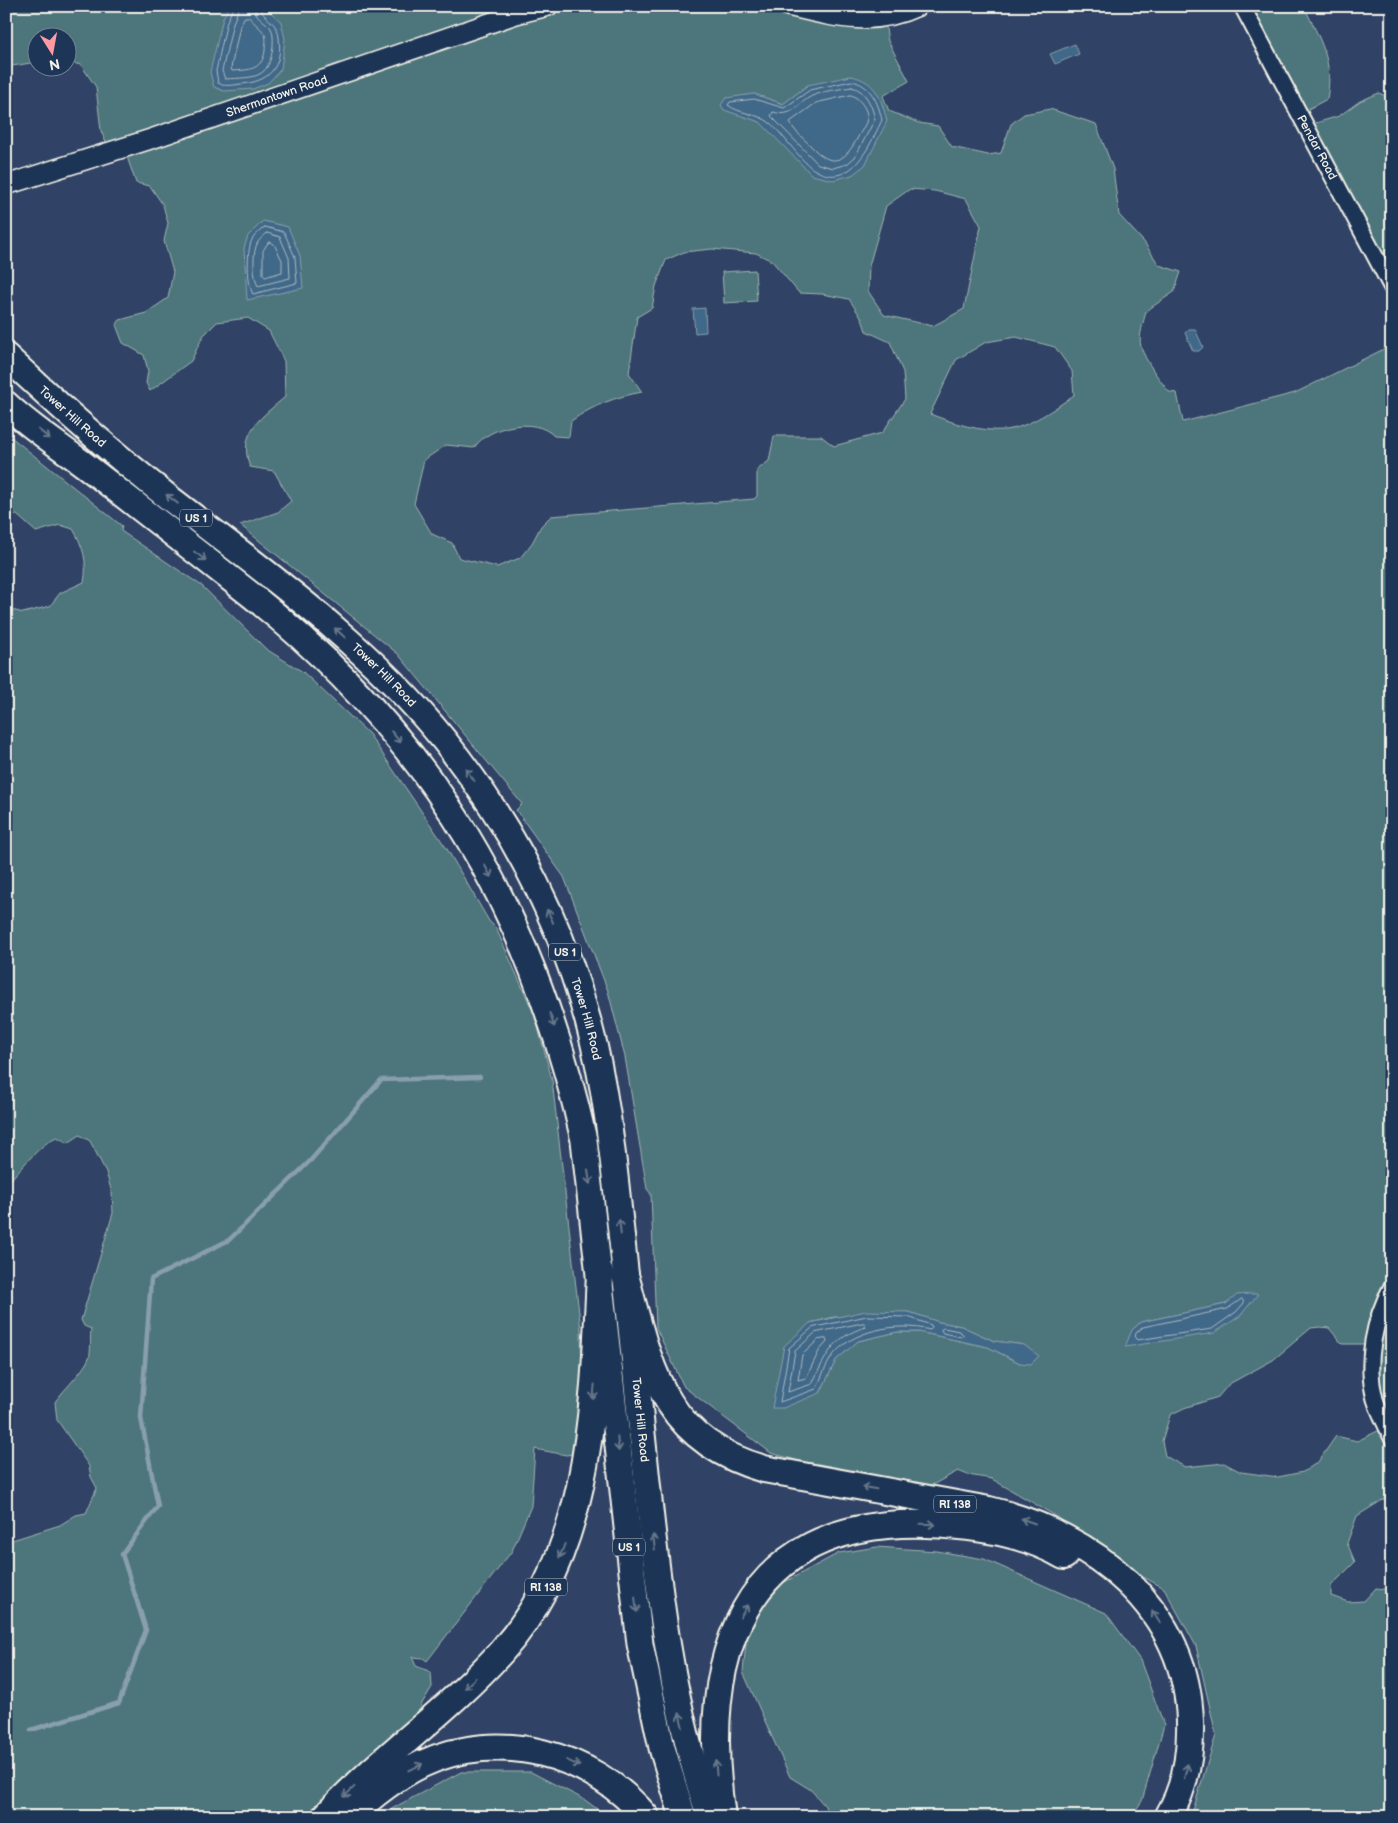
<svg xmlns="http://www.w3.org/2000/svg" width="1398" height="1823" font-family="'Balsamiq Sans',sans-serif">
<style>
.green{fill:#4d767b;stroke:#a0b4b2;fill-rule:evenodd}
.water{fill:#416888;stroke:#899fae}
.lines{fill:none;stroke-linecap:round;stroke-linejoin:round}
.shore{stroke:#acbac2;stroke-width:1}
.stream{stroke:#899fae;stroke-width:4.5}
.minor-casing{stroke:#f4f1e8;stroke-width:19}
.tertiary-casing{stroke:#f4f1e8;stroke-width:22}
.trunk-casing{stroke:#f4f1e8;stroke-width:29}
.motorway-casing{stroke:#f4f1e8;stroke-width:30}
.minor{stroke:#1d3557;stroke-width:15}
.tertiary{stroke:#1d3557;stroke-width:19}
.trunk{stroke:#1d3557;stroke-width:25}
.motorway{stroke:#1d3557;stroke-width:26}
.oneway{stroke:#68778a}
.labels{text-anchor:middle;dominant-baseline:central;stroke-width:4;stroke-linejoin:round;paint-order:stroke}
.shield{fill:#1d3557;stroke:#b4b9bc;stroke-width:1}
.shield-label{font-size:11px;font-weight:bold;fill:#f4f1e8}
.street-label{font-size:12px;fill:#f4f1e8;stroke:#1d3557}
</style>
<rect width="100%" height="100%" fill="#304366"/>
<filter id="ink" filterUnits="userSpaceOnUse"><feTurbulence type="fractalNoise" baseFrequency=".02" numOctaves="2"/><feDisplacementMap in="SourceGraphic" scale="10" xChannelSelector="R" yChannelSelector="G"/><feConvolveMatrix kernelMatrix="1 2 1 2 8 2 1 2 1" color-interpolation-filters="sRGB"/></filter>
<g filter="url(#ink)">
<path class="green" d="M 6,6 L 890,6 L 883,10 L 888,41 L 909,81 L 883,96 L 889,111 L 919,123 L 938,126 L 952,147 L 988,155 L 1001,153 L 1011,124 L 1024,114 L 1050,109 L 1096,124 L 1113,169 L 1119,215 L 1144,242 L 1159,265 L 1181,272 L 1174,292 L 1146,311 C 1144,321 1138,336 1141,347 C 1146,362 1159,379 1169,392 L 1177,393 L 1183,422 L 1295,393 L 1392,345 L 1392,1494 L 1357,1516 L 1347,1543 L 1355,1562 L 1331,1586 L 1331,1596 L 1348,1602 L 1364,1601 L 1376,1588 L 1392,1590 L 1392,1817 L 1191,1817 L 1216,1735 L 1196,1646 L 1164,1588 L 1104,1556 L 1059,1518 L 992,1479 L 968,1475 L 958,1471 L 925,1489 L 863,1479 L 771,1453 L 684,1387 L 656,1328 L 651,1194 L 647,1189 L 625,1057 L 608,991 L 564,877 L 516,810 L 522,804 L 398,654 L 240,525 L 278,512 L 291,501 L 274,471 L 250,467 C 237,432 262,417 285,397 L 284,361 L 269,331 L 248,318 L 217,322 L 203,336 L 191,361 L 150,391 L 146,383 L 148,371 L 144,355 L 123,343 L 116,325 L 120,320 L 146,313 L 168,298 L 173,272 L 164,241 L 168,223 L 163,205 L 150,186 L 136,183 L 125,151 L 110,152 L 101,131 L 96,87 L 81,65 L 68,62 L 68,38 L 38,38 L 37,62 L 6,67 ZM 808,85 L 769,129 L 760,122 L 754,94 L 783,104 ZM 910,189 L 935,191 L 966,199 L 981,226 L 964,309 L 933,326 L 884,315 L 868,291 L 869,266 L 886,206 ZM 712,249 L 756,253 L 772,261 L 799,293 L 822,294 L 849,299 L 862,319 L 866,331 L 890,342 L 903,372 L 905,399 L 882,433 L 834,446 L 821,436 L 774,436 L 769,461 L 757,470 L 757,496 L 754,499 L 551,516 L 541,526 L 532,543 L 520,558 L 497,567 L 459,558 L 452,543 L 432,534 L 414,504 L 424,460 L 446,445 L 474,448 C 488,426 535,416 554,436 L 569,437 L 571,421 C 594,405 615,397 642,392 L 629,373 L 637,317 L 652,308 L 656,286 L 666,260 L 684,252 ZM 1016,337 L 1055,347 L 1072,371 L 1074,395 C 1056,408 1028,428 1005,430 C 980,432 953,423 930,414 L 956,360 L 986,342 ZM 1226,1304 L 1132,1330 L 1141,1322 ZM 909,1312 L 939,1322 L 961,1326 L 994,1341 L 1024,1345 L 1020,1363 L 988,1347 L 919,1332 L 897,1332 L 858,1341 L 836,1360 L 820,1393 L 810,1323 L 834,1317 ZM 1320,1327 L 1329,1328 L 1342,1344 L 1372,1344 L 1384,1428 L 1357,1441 L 1336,1436 L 1318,1462 L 1303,1472 L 1278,1477 L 1241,1472 L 1224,1463 L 1185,1467 L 1165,1456 L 1162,1441 L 1170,1415 L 1184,1408 L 1218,1397 L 1229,1384 L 1273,1360 L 1311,1328 Z
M 1242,6 L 1304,6 C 1320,40 1334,60 1327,99 L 1299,114 Z
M 1379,93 L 1392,99 L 1392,285 L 1306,126 L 1339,116 L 1360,101 Z
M 755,270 L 757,301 L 724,303 L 722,272 Z
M 6,433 L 122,526 L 121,531 L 202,586 L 266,649 L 303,672 L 369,734 L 447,849 L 489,921 L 496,928 L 535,1016 L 552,1080 L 581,1330 L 582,1379 L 574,1454 L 566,1455 L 535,1449 L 531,1506 L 512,1551 L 427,1661 L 423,1658 L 412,1657 L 416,1666 L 431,1672 L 432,1687 L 421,1705 L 422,1718 L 315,1817 L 6,1817 L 6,1542 L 60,1525 L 76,1515 L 86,1513 L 97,1488 L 91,1477 L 89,1466 L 57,1420 L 55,1402 C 63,1390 90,1365 90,1353 C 91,1345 90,1338 91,1329 L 84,1326 L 81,1320 L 113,1213 L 112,1193 L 106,1172 L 90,1141 L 80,1135 L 68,1143 L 57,1137 C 42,1142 18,1172 6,1185 L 6,602 L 9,609 L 23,613 L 50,606 L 60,593 L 84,582 C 88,562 83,546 73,529 L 60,525 L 36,532 L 17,515 L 6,515 Z
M 877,1547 L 937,1551 L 984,1559 L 1106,1613 L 1140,1660 L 1164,1725 L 1142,1801 L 1131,1817 L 828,1817 L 825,1806 L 811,1790 L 790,1777 L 743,1672 L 746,1643 L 743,1641 L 768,1591 L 839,1553 Z
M 461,1772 L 531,1772 L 585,1800 L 608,1817 L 376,1817 Z"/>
<path class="water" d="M 230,6 L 264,6 L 281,22 L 285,39 L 281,69 L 268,83 L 253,89 L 224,91 L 214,87 L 210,72 L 223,18 Z
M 1075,44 L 1079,54 L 1055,64 L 1050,54 Z
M 851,76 C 876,81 881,98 887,121 L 865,165 L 852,175 L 833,180 L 812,175 L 760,122 L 724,110 L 721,105 L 726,98 L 754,94 L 783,104 L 808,85 Z
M 263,221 L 288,227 L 300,256 L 303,288 L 247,300 L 244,248 L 248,236 Z
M 705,308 L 706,332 L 695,333 L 693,309 Z
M 1189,329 L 1195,329 L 1203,347 L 1199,351 L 1193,351 L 1185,333 Z
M 1249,1294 L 1258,1294 L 1240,1316 L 1214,1333 L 1125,1347 L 1132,1330 L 1141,1322 L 1226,1304 L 1237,1295 Z
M 866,1311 L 909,1312 L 939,1322 L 961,1326 L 994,1341 L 1024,1345 L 1039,1356 L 1031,1364 L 1020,1363 L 988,1347 L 919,1332 L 897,1332 L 858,1341 L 836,1360 L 820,1393 L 783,1408 L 772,1408 L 784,1346 L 810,1323 Z"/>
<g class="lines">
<path class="shore" d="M 234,6 L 227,21 L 216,71 L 218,83 C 226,87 233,85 241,84 C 269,82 283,67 279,38 C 277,19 262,20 260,6
M 240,6 L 233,23 L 222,71 L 225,79 C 255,77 269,80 273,46 C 273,41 274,32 270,27 C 263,19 255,18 254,6
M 245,17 L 249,17 C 253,23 262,28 265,35 C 267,40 265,45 265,51 C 262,70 249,70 232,71 L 231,68 L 240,26 Z
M 852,81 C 871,85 878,102 882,120 C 870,145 851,191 815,170 C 803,164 783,134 770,123 C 758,113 739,114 728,105 L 730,102 L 754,99 L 784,108 L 810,90 Z
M 852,87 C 866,90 872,106 875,119 L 855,157 L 847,164 L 833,168 L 818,164 L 771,116 L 773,112 C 794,118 796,104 812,96 C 823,91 840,89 852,87 Z
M 851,95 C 859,97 869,111 867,119 C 866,125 861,131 858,137 C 844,164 831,168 810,145 C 803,138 793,130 790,122 L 816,103 Z
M 265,227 L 284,232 L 295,257 L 297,283 L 253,294 C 247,285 246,248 253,238 C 256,234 261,230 265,227 Z
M 267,233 L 280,237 L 289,258 L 290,278 L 258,286 C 253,278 252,251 258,242 C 260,239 264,236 267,233 Z
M 269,242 L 274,244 L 282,260 L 282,272 L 265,277 L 263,275 L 263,251 Z
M 1242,1299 L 1244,1303 L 1236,1312 L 1212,1329 L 1137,1340 L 1135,1338 L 1136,1333 L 1143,1327 L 1227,1309 Z
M 867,1316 L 908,1317 L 931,1325 L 932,1328 L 930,1330 C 898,1322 851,1329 831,1358 C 825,1367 821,1379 816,1389 L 780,1402 L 789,1348 L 812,1328 Z
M 864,1323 L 866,1327 C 832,1337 826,1356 812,1384 L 788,1392 L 795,1351 L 815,1333 Z
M 944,1328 L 959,1331 L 964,1335 L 961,1337 L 943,1333 L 941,1330 Z
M 826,1339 L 827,1342 L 819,1351 L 806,1378 L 798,1380 L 802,1355 L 818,1340 Z"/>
<path class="stream" d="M 31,1730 L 119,1703 L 146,1630 L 122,1554 L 158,1506 L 141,1418 L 151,1279 L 229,1240 L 310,1161 L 381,1080 L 480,1077"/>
<g class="minor-casing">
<g id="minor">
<path id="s1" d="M 1242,6 L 1392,288"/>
<path d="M 1392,1286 C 1374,1319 1365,1362 1375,1399 C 1379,1412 1386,1425 1392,1438"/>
</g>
</g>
<g class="tertiary-casing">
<g id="tertiary">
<path d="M 788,6 C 835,17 871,28 918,6"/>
<path id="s2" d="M 6,185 L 154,138 L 516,14 L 548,6"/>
</g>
</g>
<g class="trunk-casing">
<g id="trunk">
<path id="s3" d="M 6,356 C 58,405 112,453 168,497 C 265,572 367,644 444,740 C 510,823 560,919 588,1021 C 608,1093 614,1168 622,1241 C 630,1318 638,1395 646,1472 C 658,1589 671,1705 710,1817"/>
<path d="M 6,404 C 31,428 63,448 90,469 C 144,511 197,552 250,594 C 434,740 533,912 584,1140 L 640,1644 L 662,1748 L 683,1817"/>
</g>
</g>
<g class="motorway-casing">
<path id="motorway" d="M 625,1275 C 650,1366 660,1439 764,1469 L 989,1510 C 1093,1535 1187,1607 1190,1722 C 1191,1755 1185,1788 1168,1817
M 325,1817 C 379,1758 447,1712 501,1652 C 593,1550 594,1403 600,1273
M 349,1817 C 371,1796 395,1777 422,1764 C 499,1728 592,1753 646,1817
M 722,1817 C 699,1660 739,1519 925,1524 C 971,1525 1023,1532 1064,1556"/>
</g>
<use href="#minor" class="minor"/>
<use href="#tertiary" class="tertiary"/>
<use href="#trunk" class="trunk"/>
<use href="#motorway" class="motorway"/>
</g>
<defs><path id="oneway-shaft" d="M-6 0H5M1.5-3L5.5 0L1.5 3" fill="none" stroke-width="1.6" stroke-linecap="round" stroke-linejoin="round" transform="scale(1.25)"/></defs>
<g class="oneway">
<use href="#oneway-shaft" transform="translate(44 434) rotate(38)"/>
<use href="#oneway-shaft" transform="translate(172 499) rotate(-142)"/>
<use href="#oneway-shaft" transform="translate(200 556) rotate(37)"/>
<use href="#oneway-shaft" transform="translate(340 633) rotate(-138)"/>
<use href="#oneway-shaft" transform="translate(396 737) rotate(50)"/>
<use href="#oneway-shaft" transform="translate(470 775) rotate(-127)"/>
<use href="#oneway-shaft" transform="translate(488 871) rotate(61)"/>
<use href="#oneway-shaft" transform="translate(550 916) rotate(-115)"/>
<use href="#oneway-shaft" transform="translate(552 1020) rotate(71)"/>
<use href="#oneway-shaft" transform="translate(589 1177) rotate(82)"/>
<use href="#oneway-shaft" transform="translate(620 1227) rotate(-96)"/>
<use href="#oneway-shaft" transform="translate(594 1392) rotate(95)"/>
<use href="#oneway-shaft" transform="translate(618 1444) rotate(84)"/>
<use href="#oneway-shaft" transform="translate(869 1488) rotate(-171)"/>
<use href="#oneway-shaft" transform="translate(1028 1521) rotate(-161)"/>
<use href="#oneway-shaft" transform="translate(928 1524) rotate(2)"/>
<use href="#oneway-shaft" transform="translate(654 1542) rotate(-96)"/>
<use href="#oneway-shaft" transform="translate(562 1551) rotate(111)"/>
<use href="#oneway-shaft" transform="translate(636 1605) rotate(83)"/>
<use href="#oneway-shaft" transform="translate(744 1611) rotate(-59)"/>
<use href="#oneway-shaft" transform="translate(1156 1617) rotate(-123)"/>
<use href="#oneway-shaft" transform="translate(470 1683) rotate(137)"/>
<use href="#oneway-shaft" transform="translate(681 1720) rotate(-103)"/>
<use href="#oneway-shaft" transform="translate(573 1763) rotate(24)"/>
<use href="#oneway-shaft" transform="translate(416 1767) rotate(-27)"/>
<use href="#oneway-shaft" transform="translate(716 1768) rotate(-94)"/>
<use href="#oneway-shaft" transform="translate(1186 1771) rotate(-76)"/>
<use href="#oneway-shaft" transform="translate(349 1792) rotate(137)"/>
</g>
</g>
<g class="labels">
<g class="shield">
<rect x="180" y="509.5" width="32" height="17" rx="4"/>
<rect x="549" y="943.5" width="32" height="17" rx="4"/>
<rect x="934" y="1495.5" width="42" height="17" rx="4"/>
<rect x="613" y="1538.5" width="32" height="17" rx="4"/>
<rect x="525" y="1578.5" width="42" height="17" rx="4"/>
</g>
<g class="shield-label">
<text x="196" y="518">US 1</text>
<text x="565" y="952">US 1</text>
<text x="955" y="1504">RI 138</text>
<text x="629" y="1547">US 1</text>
<text x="546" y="1587">RI 138</text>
</g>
<g class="street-label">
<text stroke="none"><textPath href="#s2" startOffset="285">Shermantown Road</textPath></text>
<text stroke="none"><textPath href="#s1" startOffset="160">Pendar Road</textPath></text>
<text stroke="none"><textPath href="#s3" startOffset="90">Tower Hill Road</textPath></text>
<text stroke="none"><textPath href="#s3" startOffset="495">Tower Hill Road</textPath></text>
<text stroke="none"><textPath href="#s3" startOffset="899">Tower Hill Road</textPath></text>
<text stroke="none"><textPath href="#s3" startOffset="1304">Tower Hill Road</textPath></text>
</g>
</g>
<rect width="1398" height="1823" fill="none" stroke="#1d3557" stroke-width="25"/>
<rect x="12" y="12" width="1373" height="1798" fill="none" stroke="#f4f1e8" stroke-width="2" filter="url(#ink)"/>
<g transform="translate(52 52) rotate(169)"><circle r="24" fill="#1d3557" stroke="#738091"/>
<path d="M0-4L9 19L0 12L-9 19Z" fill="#ff9aa2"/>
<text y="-8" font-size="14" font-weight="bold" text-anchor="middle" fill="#f4f1e8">N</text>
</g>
</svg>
